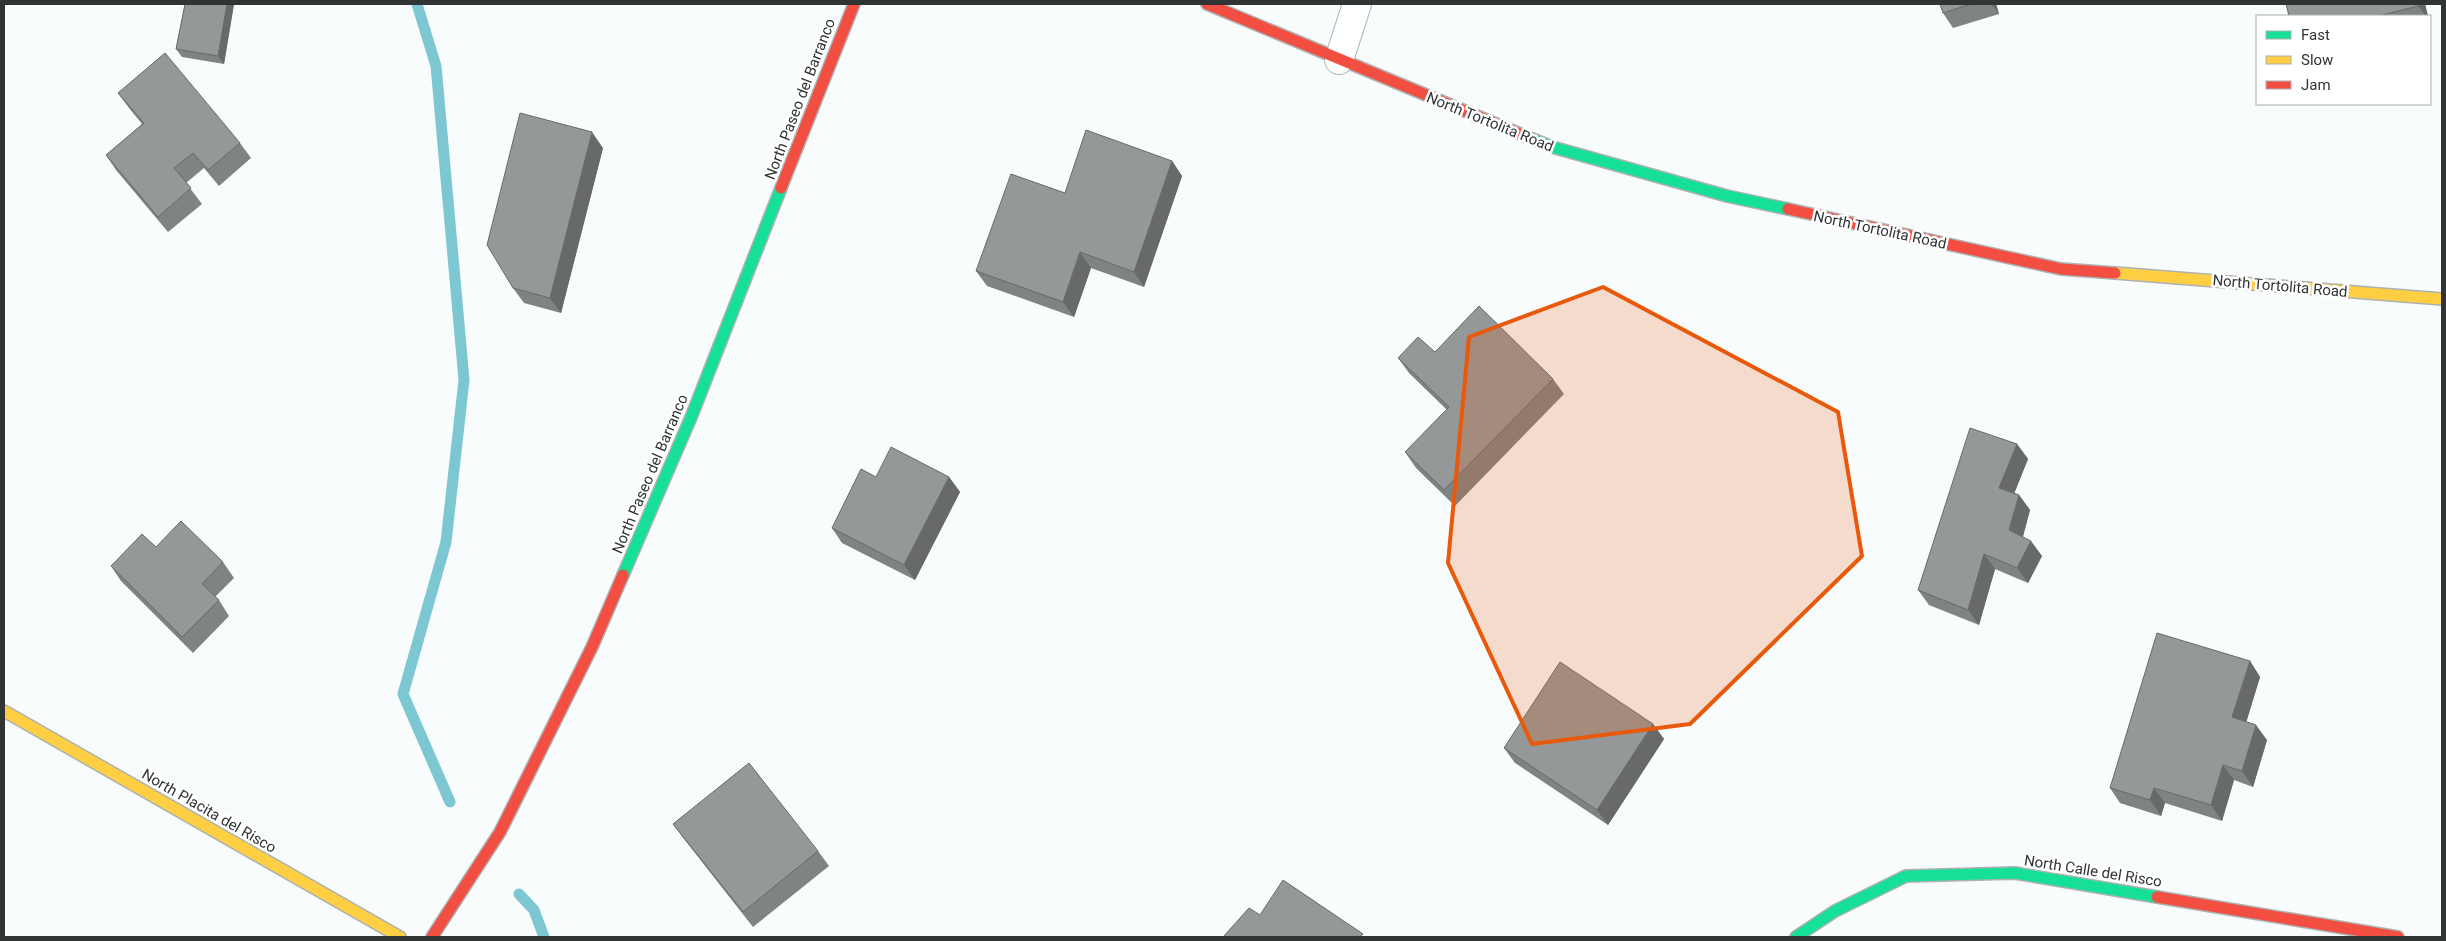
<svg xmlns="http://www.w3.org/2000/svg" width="2446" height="941" font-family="Roboto,sans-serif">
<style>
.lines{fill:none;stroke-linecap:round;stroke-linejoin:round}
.stream{stroke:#7dc7d2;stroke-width:11}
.street-casing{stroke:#aeb1b2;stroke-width:30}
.fast-casing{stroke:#aeb1b2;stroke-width:14}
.slow-casing{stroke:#aeb1b2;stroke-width:14}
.jam-casing{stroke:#aeb1b2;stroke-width:14}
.street{stroke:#feffff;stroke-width:28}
.fast{stroke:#16e098;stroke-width:11}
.slow{stroke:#ffcf43;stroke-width:11}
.jam{stroke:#f24e42;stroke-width:11}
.wall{fill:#7f8383}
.shaded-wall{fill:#686a6a}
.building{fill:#949898;stroke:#686a6a}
.marked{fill:#e8590c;fill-opacity:0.2;stroke:#e8590c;stroke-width:4;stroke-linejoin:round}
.labels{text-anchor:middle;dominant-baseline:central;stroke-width:5;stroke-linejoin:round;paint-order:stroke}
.street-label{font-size:15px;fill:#303435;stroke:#fff}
</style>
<rect width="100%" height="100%" fill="#f8fcfd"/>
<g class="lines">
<path class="stream" d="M 417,4 L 436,66 L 464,380 L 446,542 L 403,694 L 450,802
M 519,894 L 534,910 L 544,937"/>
<g class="street-casing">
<path id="street" d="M 1339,60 L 1357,4"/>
</g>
<g class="fast-casing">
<path id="fast" d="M 1525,136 L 1552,147 L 1727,196 L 1788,209
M 623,575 L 692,415 L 781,188
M 1796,937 L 1835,911 L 1906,876 L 2015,873 L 2157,897"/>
</g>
<g class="slow-casing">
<path id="slow" d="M 2115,273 L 2442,299
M 4,711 L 400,937"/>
</g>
<g class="jam-casing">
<path id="jam" d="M 1207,4 L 1525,136
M 781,188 L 854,4
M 1788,209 L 2061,269 L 2115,273
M 2157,897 L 2398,937
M 432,937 L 500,832 L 592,647 L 623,575"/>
</g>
<use href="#street" class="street"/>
<use href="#fast" class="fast"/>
<use href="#slow" class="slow"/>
<use href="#jam" class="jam"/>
</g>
<path class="wall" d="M 185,4 L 234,4 L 224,64 L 182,57 L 176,49 Z
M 1940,4 L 1996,4 L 1999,14 L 1953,28 L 1943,13 Z
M 2286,4 L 2425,4 L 2428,16 L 2289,16 Z
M 118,93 L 240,143 L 251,158 L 219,186 L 204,168 L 186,183 L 202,204 L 168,232 L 116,170 L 106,155 L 142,124 L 129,108 Z
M 603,148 L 561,313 L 524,303 L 513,288 Z
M 1172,161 L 1182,176 L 1144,287 L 1091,268 L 1074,317 L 987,286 L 976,271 L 1065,193 Z
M 1435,352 L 1553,379 L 1564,394 L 1455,506 L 1416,468 L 1405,452 L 1447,410 L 1409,373 L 1398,358 Z
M 2017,444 L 2028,459 L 2014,493 L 2019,495 L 2030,510 L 2023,537 L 2042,556 L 2028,583 L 1995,569 L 1979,625 L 1929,605 L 1918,590 Z
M 876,477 L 949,477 L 960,492 L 915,580 L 842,543 L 832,528 Z
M 223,562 L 234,578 L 215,597 L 219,600 L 229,616 L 193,653 L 121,581 L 111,566 Z
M 2250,661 L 2260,677 L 2246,722 L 2267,740 L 2253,787 L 2234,780 L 2222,821 L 2165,803 L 2161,816 L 2120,803 L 2110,788 Z
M 1653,724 L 1664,739 L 1608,825 L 1515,763 L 1504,748 Z
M 673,824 L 818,851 L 829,866 L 753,927 L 684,839 Z"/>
<path class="shaded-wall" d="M 227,4 L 234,4 L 224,64 L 218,56 Z
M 1991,4 L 1996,4 L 1999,14 Z
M 2418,4 L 2425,4 L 2428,16 L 2426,16 L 2418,6 Z
M 592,132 L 603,148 L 561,313 L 550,298 Z
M 1172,161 L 1182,176 L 1144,287 L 1134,272 Z
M 1080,252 L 1091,268 L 1074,317 L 1063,302 Z
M 2017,444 L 2028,459 L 2010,504 L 1999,488 Z
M 949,477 L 960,492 L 915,580 L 904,565 Z
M 2019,495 L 2030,510 L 2020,546 L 2009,530 Z
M 2031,541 L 2042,556 L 2028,583 L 2017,568 Z
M 1984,554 L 1995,569 L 1979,625 L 1968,610 Z
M 2250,661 L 2260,677 L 2243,733 L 2232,717 Z
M 1653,724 L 1664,739 L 1608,825 L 1597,810 Z
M 2256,725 L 2267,740 L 2253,787 L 2242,771 Z
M 2223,765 L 2234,780 L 2222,821 L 2211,805 Z
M 2154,788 L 2165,803 L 2161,816 L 2150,800 Z"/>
<path class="building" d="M 185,4 L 227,4 L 218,56 L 176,49 Z
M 1940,4 L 1971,4 L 1943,13 Z
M 2286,4 L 2418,4 L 2418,6 L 2382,15 L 2382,16 L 2289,16 Z
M 165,53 L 240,143 L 208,170 L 193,153 L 174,168 L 191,188 L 158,217 L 106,155 L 144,123 L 118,93 Z
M 520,113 L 592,132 L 550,298 L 513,288 L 487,245 Z
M 1086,130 L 1172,161 L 1134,272 L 1080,252 L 1063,302 L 976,271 L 1011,174 L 1065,193 Z
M 1479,306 L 1553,379 L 1444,490 L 1405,452 L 1449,407 L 1398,358 L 1418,337 L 1435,352 Z
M 1970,428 L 2017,444 L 1999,488 L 2019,495 L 2009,530 L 2031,541 L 2017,568 L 1984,554 L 1968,610 L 1918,590 Z
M 891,447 L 949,477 L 904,565 L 832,528 L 861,469 L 876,477 Z
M 181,521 L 223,562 L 202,584 L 219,600 L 182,637 L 111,566 L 142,534 L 156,547 Z
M 2157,633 L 2250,661 L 2232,717 L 2256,725 L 2242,771 L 2223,765 L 2211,805 L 2154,788 L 2150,800 L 2110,788 Z
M 1560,662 L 1653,724 L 1597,810 L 1504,748 Z
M 749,763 L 818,851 L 743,912 L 673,824 Z
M 1283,880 L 1363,934 L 1360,937 L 1223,937 L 1249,908 L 1260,915 Z"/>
<path class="marked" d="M 1603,287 L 1838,412 L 1862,556 L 1690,724 L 1532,744 L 1448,563 L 1469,337 Z"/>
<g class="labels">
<g class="street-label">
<text transform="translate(800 99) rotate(-69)">North Paseo del Barranco</text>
<text transform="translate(1490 122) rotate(22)">North Tortolita Road</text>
<text transform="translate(1880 230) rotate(12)">North Tortolita Road</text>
<text transform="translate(2280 286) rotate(5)">North Tortolita Road</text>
<text transform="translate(650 474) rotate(-67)">North Paseo del Barranco</text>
<text transform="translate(209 811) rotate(30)">North Placita del Risco</text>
<text transform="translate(2093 871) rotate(9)">North Calle del Risco</text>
</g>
</g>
<rect width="2446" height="941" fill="none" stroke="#303435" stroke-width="10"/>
<rect x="2256" y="15" width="175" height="90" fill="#ffffff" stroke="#acaeae"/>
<rect x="2266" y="31" width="25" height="8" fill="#16e098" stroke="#acaeae"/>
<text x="2301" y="40" font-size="15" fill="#303435">Fast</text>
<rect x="2266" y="56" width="25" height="8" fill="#ffcf43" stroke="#acaeae"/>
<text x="2301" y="65" font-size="15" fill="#303435">Slow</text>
<rect x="2266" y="81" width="25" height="8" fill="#f24e42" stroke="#acaeae"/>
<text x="2301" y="90" font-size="15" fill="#303435">Jam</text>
</svg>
